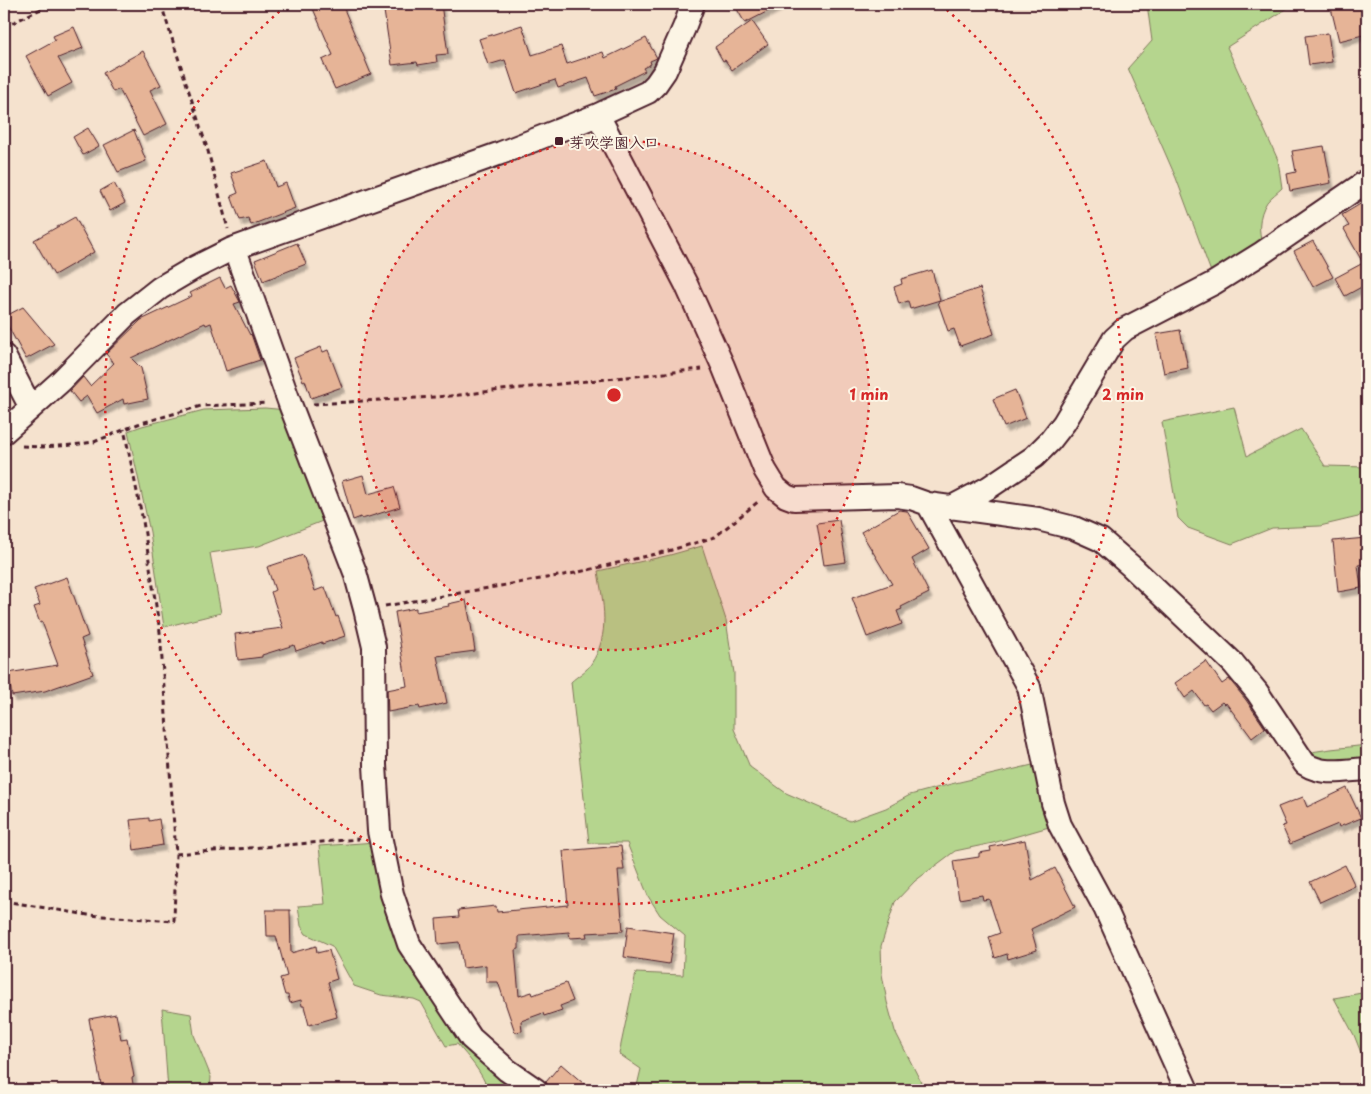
<svg xmlns="http://www.w3.org/2000/svg" width="1371" height="1094" font-family="'Playpen Sans','Klee One',sans-serif">
<style>
.green{fill:#b5d58e;stroke:#807a5c}
.building{fill:#e6b497;stroke:#4a1f2b;filter:url(#shadow)}
.lines{fill:none;stroke-linecap:round;stroke-linejoin:round}
.minor-casing{stroke:#4a1f2b;stroke-width:26}
.path{stroke:#4a1f2b;stroke-width:3;stroke-dasharray:5 4;stroke-linecap:butt}
.minor{stroke:#fcf5e5;stroke-width:22}
.ring{fill:none;stroke:#d62828;stroke-width:2.5;stroke-dasharray:2.5 5}
.poi-dot{fill:#4a1f2b;stroke:#fcf5e5;stroke-width:2}
.labels{text-anchor:middle;dominant-baseline:central;stroke-width:4;stroke-linejoin:round;paint-order:stroke}
.poi-label{font-size:15px;font-weight:bold;fill:#4a1f2b;stroke:#fcf5e5;text-anchor:start}
.centre{fill:#d62828;stroke:#fcf5e5;stroke-width:2.5}
.ring-label{font-size:15px;text-anchor:middle;font-weight:bold;fill:#d62828;stroke:#fcf5e5;stroke-width:4;stroke-linejoin:round;paint-order:stroke}
</style>
<defs>
<filter id="shadow"><feDropShadow dx="3" dy="5.5" stdDeviation="1" flood-color="#0004"/></filter>
</defs>
<rect width="100%" height="100%" fill="#f5e2ce"/>
<filter id="ink" filterUnits="userSpaceOnUse"><feTurbulence type="fractalNoise" baseFrequency=".02" numOctaves="2"/><feDisplacementMap in="SourceGraphic" scale="10" xChannelSelector="R" yChannelSelector="G"/><feConvolveMatrix kernelMatrix="1 2 1 2 8 2 1 2 1" color-interpolation-filters="sRGB"/></filter>
<g filter="url(#ink)">
<path class="green" d="M 1147,4 L 1294,4 L 1227,47 L 1278,160 L 1282,188 C 1278,192 1271,197 1267,202 C 1258,216 1258,232 1263,247 L 1211,272 L 1176,178 L 1128,68 L 1152,41 Z
M 1234,407 L 1247,456 L 1301,429 L 1325,466 L 1367,467 L 1367,510 L 1358,517 L 1320,526 L 1272,528 L 1232,544 L 1188,528 L 1178,518 L 1162,422 Z
M 265,408 L 287,410 L 330,518 L 259,546 L 210,553 L 221,613 L 164,627 L 150,532 L 128,431 L 142,426 L 204,410 Z
M 702,546 L 726,620 L 734,673 L 734,729 L 750,767 L 786,793 L 850,821 L 886,808 L 910,795 L 951,784 L 1041,763 L 1056,825 L 993,843 L 955,851 L 915,881 L 895,902 L 881,946 L 882,974 L 887,1002 L 895,1031 L 925,1090 L 636,1090 L 641,1069 L 619,1054 L 636,973 L 683,975 L 685,936 L 660,915 L 648,896 L 627,843 L 589,843 L 571,682 C 577,676 587,671 591,664 C 611,634 603,603 598,571 L 670,555 Z
M 1367,745 L 1367,765 L 1326,767 L 1304,753 L 1331,749 Z
M 376,842 L 406,940 L 526,1090 L 488,1090 C 482,1072 469,1058 457,1044 L 446,1046 L 421,1002 L 414,999 L 381,995 L 354,986 L 332,946 L 306,934 L 301,926 L 298,906 L 325,904 L 319,846 Z
M 1367,992 L 1367,1068 L 1354,1035 L 1334,998 Z
M 162,1009 L 191,1014 L 194,1035 L 211,1077 L 210,1090 L 168,1090 Z"/>
<path class="building" d="M 311,4 L 342,4 L 371,74 L 335,89 L 322,60 L 333,55 Z
M 383,4 L 441,4 L 448,54 L 436,55 L 437,62 L 418,65 L 417,62 L 392,65 Z
M 734,4 L 782,4 L 745,23 Z
M 1330,4 L 1367,4 L 1367,34 L 1339,41 Z
M 752,21 L 768,44 L 732,70 L 725,60 L 723,61 L 715,47 Z
M 522,25 L 532,55 L 561,46 L 567,64 L 603,52 L 605,58 L 646,38 L 657,58 L 650,61 L 651,64 L 643,68 L 645,71 L 615,86 L 616,89 L 595,96 L 588,78 L 558,88 L 555,80 L 516,93 L 505,60 L 488,65 L 479,39 Z
M 74,27 L 83,48 L 58,58 L 72,83 L 48,96 L 26,56 L 55,40 L 53,36 Z
M 1328,33 L 1332,62 L 1309,65 L 1305,36 Z
M 143,51 L 161,85 L 150,90 L 167,124 L 143,136 L 119,89 L 113,92 L 103,73 Z
M 88,128 L 99,146 L 83,155 L 73,137 Z
M 134,130 L 146,161 L 118,172 L 104,145 Z
M 1324,146 L 1331,183 L 1290,191 L 1287,174 L 1296,172 L 1292,151 Z
M 267,161 L 276,187 L 286,183 L 295,208 L 251,225 L 248,218 L 240,220 L 231,196 L 238,193 L 231,173 Z
M 114,183 L 125,203 L 110,211 L 100,191 Z
M 1367,200 L 1367,284 L 1345,296 L 1335,278 L 1363,263 L 1344,229 L 1349,226 L 1342,215 Z
M 75,217 L 94,252 L 54,275 L 34,240 Z
M 1313,241 L 1333,277 L 1313,287 L 1294,251 Z
M 297,243 L 306,264 L 263,281 L 255,260 Z
M 932,270 L 940,300 L 910,309 L 908,301 L 899,304 L 894,287 L 902,284 L 901,279 Z
M 220,278 L 225,288 L 231,285 L 239,300 L 240,302 L 234,304 L 250,335 L 251,334 L 260,360 L 226,371 L 211,323 L 206,325 L 205,323 L 131,358 L 141,368 L 148,399 L 124,404 L 123,399 L 97,413 L 87,396 L 79,402 L 70,391 L 83,377 L 90,386 L 114,363 L 106,354 L 141,320 L 192,296 L 190,293 Z
M 980,288 L 994,334 L 960,346 L 954,329 L 948,331 L 938,302 Z
M 23,307 L 54,344 L 26,359 L 4,319 L 4,317 Z
M 1180,330 L 1188,368 L 1164,373 L 1156,334 Z
M 321,347 L 323,352 L 328,350 L 342,387 L 311,398 L 305,380 L 303,381 L 294,358 Z
M 1015,390 L 1026,418 L 1004,427 L 993,399 Z
M 363,475 L 368,494 L 394,487 L 400,507 L 362,519 L 361,517 L 353,520 L 342,481 Z
M 899,510 L 907,511 L 929,549 L 912,559 L 929,593 L 901,607 L 902,609 L 897,611 L 902,624 L 867,637 L 852,598 L 892,584 L 861,532 Z
M 839,520 L 846,562 L 824,565 L 817,523 Z
M 1366,538 L 1367,564 L 1358,565 L 1361,588 L 1338,592 L 1333,541 Z
M 303,555 L 315,591 L 325,587 L 336,617 L 338,616 L 345,636 L 322,644 L 322,642 L 296,651 L 294,645 L 262,655 L 262,657 L 238,660 L 235,634 L 283,628 L 271,592 L 275,590 L 267,567 Z
M 67,577 L 88,636 L 81,639 L 93,674 L 45,691 L 12,696 L 8,673 L 58,665 L 42,622 L 40,623 L 34,607 L 40,605 L 34,589 Z
M 466,600 L 471,625 L 475,651 L 437,656 L 447,703 L 420,709 L 419,706 L 388,712 L 387,690 L 407,686 L 395,612 L 416,608 L 416,612 L 449,606 L 448,604 Z
M 1206,661 L 1222,684 L 1229,679 L 1246,700 L 1265,728 L 1252,738 L 1226,703 L 1224,704 L 1222,702 L 1211,710 L 1206,704 L 1204,705 L 1194,691 L 1185,698 L 1175,683 Z
M 1347,788 L 1361,818 L 1339,827 L 1338,824 L 1290,844 L 1282,826 L 1286,825 L 1278,807 L 1303,797 L 1307,807 Z
M 149,818 L 149,821 L 159,819 L 163,845 L 134,850 L 130,820 Z
M 1025,840 L 1032,880 L 1055,868 L 1075,907 L 1031,929 L 1037,950 L 1008,959 L 1007,954 L 995,958 L 989,937 L 1000,933 L 989,899 L 983,900 L 982,895 L 959,899 L 953,861 L 979,857 L 979,853 L 991,851 L 990,847 Z
M 621,846 L 624,870 L 618,870 L 623,931 L 586,933 L 587,937 L 570,938 L 569,932 L 519,936 L 519,949 L 515,950 L 519,996 L 532,992 L 533,995 L 566,983 L 573,1001 L 560,1006 L 562,1010 L 544,1016 L 543,1013 L 521,1021 L 522,1031 L 515,1032 L 498,982 L 486,982 L 486,965 L 463,968 L 459,942 L 438,944 L 436,919 L 459,917 L 458,910 L 496,906 L 497,912 L 568,905 L 563,851 Z
M 1345,865 L 1355,886 L 1320,902 L 1310,882 Z
M 266,910 L 290,910 L 291,953 L 316,946 L 317,953 L 329,950 L 337,979 L 328,982 L 337,1017 L 309,1025 L 304,1006 L 302,1006 L 301,1000 L 290,1003 L 288,995 L 285,995 L 280,978 L 287,976 L 276,936 L 267,936 Z
M 628,926 L 674,933 L 669,964 L 624,957 Z
M 116,1014 L 121,1039 L 127,1038 L 134,1077 L 132,1078 L 134,1090 L 102,1090 L 89,1019 Z
M 561,1064 L 591,1090 L 549,1090 L 546,1082 Z"/>
<g class="lines">
<g class="minor-casing">
<path id="minor" d="M 598,115 L 686,284 L 723,366 L 765,470 L 776,488 L 786,496 L 794,499 L 897,496 L 911,498 L 928,504 L 1038,519 L 1074,528 L 1101,540 L 1132,567 L 1233,663 L 1257,692 L 1305,764 C 1324,776 1346,770 1367,769
M 232,249 L 238,258 L 290,404 L 355,572 L 365,609 L 374,647 L 375,765 L 379,831 L 392,894 L 409,944 L 471,1038 L 507,1070 L 536,1090
M 4,356 L 31,408
M 4,432 L 61,381 L 127,314 L 160,288 L 194,268 L 232,249 L 501,153 L 598,115 L 648,92 L 656,84 L 665,71 L 684,28 L 693,4
M 928,504 L 1029,687 L 1053,803 L 1060,825 L 1105,908 L 1187,1090
M 950,508 L 988,488 L 1034,457 L 1050,441 L 1064,423 L 1114,339 L 1125,329 L 1214,283 L 1262,253 L 1367,181"/>
</g>
<path class="path" d="M 161,4 L 208,151 L 228,229
M 4,27 L 51,4
M 313,404 L 450,396 L 493,391 L 702,369
M 22,446 L 43,447 L 73,445 L 94,442 L 138,424 L 201,406 L 267,403
M 385,606 L 575,573 L 668,551 L 715,537 L 759,501
M 176,854 L 359,839
M 4,901 L 88,915 L 174,921 L 176,854 L 160,632 L 143,521 L 124,429"/>
<use href="#minor" class="minor"/>
</g>
</g>
<circle cx="614" cy="395" r="255" fill="#d62828" fill-opacity=".12"/>
<g class="ring">
<circle cx="614" cy="395" r="255"/>
<path d="M941 5A509 509 0 1 1 287 5"/>
</g>
<rect class="poi-dot" x="554" y="136" width="10" height="10" rx="2.5"/>
<g class="labels">
<g class="poi-label">
<text x="569" y="141">芽吹学園入口</text>
</g>
</g>
<circle cx="614" cy="395" r="8" class="centre"/>
<g class="ring-label">
<text x="869" y="400">1 min</text>
<text x="1123" y="400">2 min</text>
</g>
<rect width="1371" height="1094" fill="none" stroke="#fcf5e5" stroke-width="20"/>
<rect x="10" y="10" width="1351" height="1074" fill="none" stroke="#4a1f2b" stroke-width="2" filter="url(#ink)"/>
</svg>
